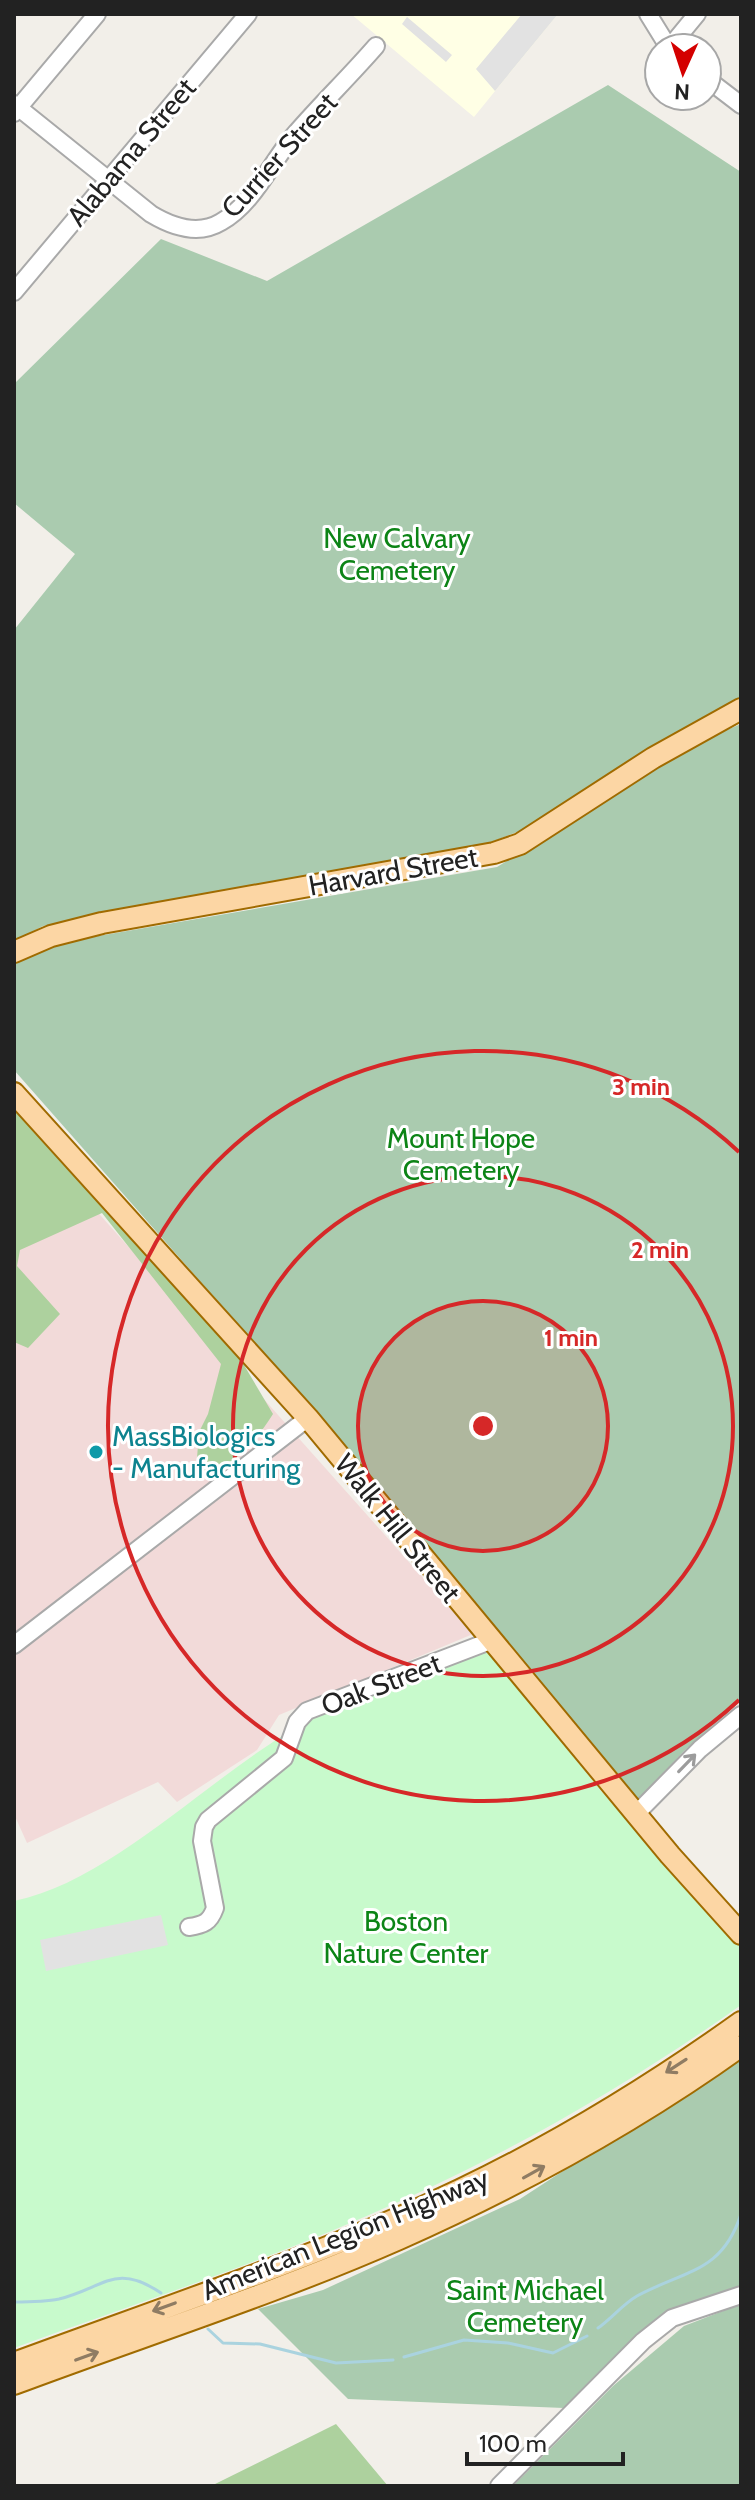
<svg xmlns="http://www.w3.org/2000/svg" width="755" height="2500" font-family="Cabin,sans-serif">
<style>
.commercial{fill:#f2dad9}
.education{fill:#ffffe5}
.forest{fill:#add19e}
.cemetery{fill:#aacbaf}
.park{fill:#c8facc}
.parking{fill:#e2e2e2}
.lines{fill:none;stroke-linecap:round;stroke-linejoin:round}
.stream{stroke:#aad3df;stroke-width:3}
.minor-casing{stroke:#a9a9a9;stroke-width:20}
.major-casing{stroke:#a06b00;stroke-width:24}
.minor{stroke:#fff;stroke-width:16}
.major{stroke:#fcd6a4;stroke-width:20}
.oneway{stroke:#9c9c9c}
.oneway2{stroke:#8f7c63}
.ring{fill:none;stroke:#d62828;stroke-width:4}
.culture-dot{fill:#0f9aa8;stroke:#fff;stroke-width:3}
.labels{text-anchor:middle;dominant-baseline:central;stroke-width:6;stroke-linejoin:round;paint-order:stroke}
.street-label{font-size:28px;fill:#222;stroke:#fff}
.park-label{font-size:28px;fill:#0c8416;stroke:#fff}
.culture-label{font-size:28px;fill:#0d838f;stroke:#fff;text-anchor:start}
.centre{fill:#d62828;stroke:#fff;stroke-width:4}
.ring-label{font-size:24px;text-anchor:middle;font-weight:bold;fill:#d62828;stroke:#fff;stroke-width:6;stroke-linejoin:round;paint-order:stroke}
</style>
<rect width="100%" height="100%" fill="#f2efe9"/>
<path class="commercial" d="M 77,1189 L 473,1634 L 279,1715 L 257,1750 L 177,1802 L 158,1782 L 27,1843 L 14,1814 L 14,1241 Z"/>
<path class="education" d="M 351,14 L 558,14 L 474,117 Z"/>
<path class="forest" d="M 14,1104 L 241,1360 L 273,1414 C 256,1441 234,1466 203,1477 L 196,1471 L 199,1432 L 208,1414 L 221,1364 L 102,1213 L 20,1250 L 17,1266 L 60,1314 L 28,1348 L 14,1342 Z
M 336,2424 L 388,2486 L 211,2486 Z"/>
<path class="cemetery" d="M 608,85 L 741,172 L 741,702 L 692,724 L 610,773 L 535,825 L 481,846 L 43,926 L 14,941 L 14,630 L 75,554 L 14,503 L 14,384 L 161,239 L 267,281 Z
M 741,724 L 741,1701 L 686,1749 L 636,1802 L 296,1390 L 14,1070 L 14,964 L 46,945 L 497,867 L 700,741 Z
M 741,2055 L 741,2288 L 680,2308 L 633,2339 L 564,2408 L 348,2399 L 258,2309 L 323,2290 L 520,2199 Z
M 741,2304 L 741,2486 L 513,2486 L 613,2386 L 684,2326 Z"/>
<path class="park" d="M 487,1650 L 601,1791 L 741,1948 L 741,2005 C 635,2080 524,2145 405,2199 C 279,2257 145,2300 14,2348 L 14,1901 C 111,1881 206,1780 294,1729 C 353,1695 423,1675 487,1650 Z"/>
<path class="parking" d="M 522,14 L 558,14 L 495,91 L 476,69 Z
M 407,17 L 452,55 L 446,62 L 402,24 Z
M 161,1915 L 168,1945 L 46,1971 L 40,1940 Z"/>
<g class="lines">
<path class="stream" d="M 14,2302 C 29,2302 45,2302 59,2299 C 104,2288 115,2262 161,2293
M 598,2328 C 611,2319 623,2304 637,2296 C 685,2270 722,2273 741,2214
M 208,2329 L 223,2343 L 260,2344 L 336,2363 L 393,2360
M 404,2357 L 464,2340 L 508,2343 L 553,2353 L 587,2336"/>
<g class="minor-casing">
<path id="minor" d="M 648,14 L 669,48
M 669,48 L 697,14
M 707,79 L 741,105
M 14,104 L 151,214 C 171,226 198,236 221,222 C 254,204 272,160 296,133 C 322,103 350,76 376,46
M 14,113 L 97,14
M 14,292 L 248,14
M 14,1645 L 308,1418
M 636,1814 L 700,1749 L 741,1715
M 189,1927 C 204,1925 210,1922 215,1908 L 202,1841 L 204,1827 L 208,1820 L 284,1758 L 297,1722 L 307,1711 L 490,1641
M 499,2486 L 643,2341 L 672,2318 L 741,2295"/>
</g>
<g class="major-casing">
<path id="major" d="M 14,952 L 51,936 L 102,923 L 494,853 L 520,844 L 653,758 L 741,709
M 14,1093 L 308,1418 L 670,1855 L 741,1934
M 14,2363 C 144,2315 277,2270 405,2215 C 523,2164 636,2097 741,2022
M 14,2384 C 142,2336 274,2294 399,2239 C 518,2186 635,2122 741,2046"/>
</g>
<use href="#minor" class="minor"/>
<use href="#major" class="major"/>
</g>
<defs><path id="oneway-shaft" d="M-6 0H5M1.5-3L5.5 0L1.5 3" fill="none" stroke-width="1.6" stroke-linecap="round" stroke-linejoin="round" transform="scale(2)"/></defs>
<use class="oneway" href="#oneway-shaft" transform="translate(687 1763) rotate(-46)"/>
<g class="oneway2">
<use href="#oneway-shaft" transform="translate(676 2066) rotate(147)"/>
<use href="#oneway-shaft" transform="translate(534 2172) rotate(-29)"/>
<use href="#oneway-shaft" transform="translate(164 2307) rotate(160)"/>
<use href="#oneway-shaft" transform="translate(87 2356) rotate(-20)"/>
</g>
<circle cx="483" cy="1426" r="125" fill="#d62828" fill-opacity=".12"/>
<g class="ring">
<circle cx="483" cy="1426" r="125"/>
<circle cx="483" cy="1426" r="250"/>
<path d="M739 1700A375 375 0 1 1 739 1152"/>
</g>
<circle class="culture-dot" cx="96" cy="1452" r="8"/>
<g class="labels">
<g class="street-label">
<text transform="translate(131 152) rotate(-50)">Alabama Street</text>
<text transform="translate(279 155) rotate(-48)">Currier Street</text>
<text transform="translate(393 871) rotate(-10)">Harvard Street</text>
<text transform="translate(398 1528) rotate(51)">Walk Hill Street</text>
<text transform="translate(381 1684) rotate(-21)">Oak Street</text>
<text transform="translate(345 2234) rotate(-22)">American Legion Highway</text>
</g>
<g class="park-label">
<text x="397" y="538">New Calvary<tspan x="397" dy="32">Cemetery</tspan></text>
<text x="461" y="1138">Mount Hope<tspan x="461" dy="32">Cemetery</tspan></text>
<text x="406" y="1921">Boston<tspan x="406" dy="32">Nature Center</tspan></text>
<text x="525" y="2290">Saint Michael<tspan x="525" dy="32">Cemetery</tspan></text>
</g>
<g class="culture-label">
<text x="112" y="1436">MassBiologics<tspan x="112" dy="32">- Manufacturing</tspan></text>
</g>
</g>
<circle cx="483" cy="1426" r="12" class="centre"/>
<g class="ring-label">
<text x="641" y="1095">3 min</text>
<text x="660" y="1258">2 min</text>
<text x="571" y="1346">1 min</text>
</g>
<rect width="755" height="2500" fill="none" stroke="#222222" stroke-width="32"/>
<g transform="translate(683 72) rotate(183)"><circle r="38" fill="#ffffff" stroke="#a7a7a7" stroke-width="2"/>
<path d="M0-6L14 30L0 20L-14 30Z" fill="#d40000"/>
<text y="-12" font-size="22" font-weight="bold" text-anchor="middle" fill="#222222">N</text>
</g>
<path d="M467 2452v12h156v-12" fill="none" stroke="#222222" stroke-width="4"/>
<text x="479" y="2452" font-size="24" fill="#222222" stroke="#ffffff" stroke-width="6" paint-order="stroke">100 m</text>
</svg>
